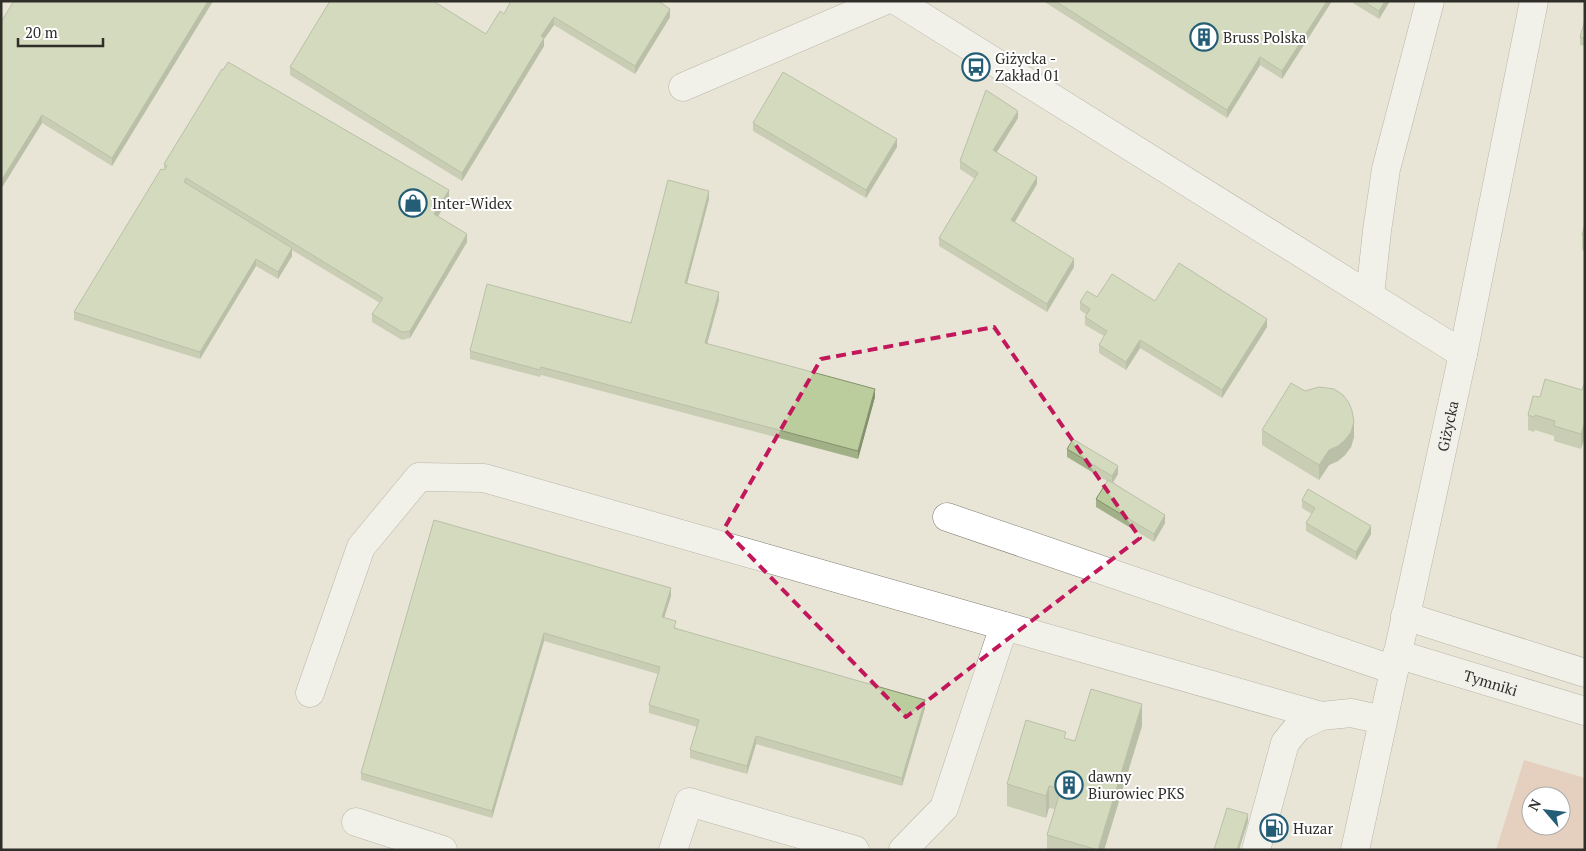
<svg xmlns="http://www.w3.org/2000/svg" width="1586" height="851" font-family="'PT Serif',serif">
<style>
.green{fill:#e2b7a5;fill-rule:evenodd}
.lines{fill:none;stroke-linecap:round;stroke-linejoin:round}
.minor-casing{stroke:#7f7c70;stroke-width:29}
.minor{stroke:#fff;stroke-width:28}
.wall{fill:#a2b087}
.shaded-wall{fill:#84906e}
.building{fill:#bccd9d;stroke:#84906e}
.marked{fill:none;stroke:#c2185b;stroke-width:4;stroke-dasharray:10 6;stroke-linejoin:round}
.labels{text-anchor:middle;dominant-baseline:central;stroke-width:4;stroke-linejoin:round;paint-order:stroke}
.poi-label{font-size:15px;fill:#2f2e29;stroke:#fff;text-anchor:start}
.street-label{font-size:15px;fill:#2f2e29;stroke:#fff}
</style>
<rect width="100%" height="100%" fill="#e8e5d7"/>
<path class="green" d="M 1524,760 L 1585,778 L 1585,850 L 1496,850 ZM 1531,796 L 1561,796 L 1561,826 L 1531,826 Z"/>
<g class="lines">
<g class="minor-casing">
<g id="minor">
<path d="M 897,1 L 1463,354"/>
<path d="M 683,87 L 884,1"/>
<path d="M 1370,295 L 1377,231 L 1386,169 L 1430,1"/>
<path d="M 947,517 L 1394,670"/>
<path d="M 1405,616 L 1585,673"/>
<path id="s1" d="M 1397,654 L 1585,711"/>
<path d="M 310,693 L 361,547 L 419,477 L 484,478 L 1321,716"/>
<path d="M 356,822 L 443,850"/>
<path d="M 673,850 L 689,802 L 855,850"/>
<path d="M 903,850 L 944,808 L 1004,626"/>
<path d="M 1256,850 L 1285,743 L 1298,727 L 1321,716 L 1351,713 L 1383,720"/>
<path id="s2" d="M 1355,850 L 1463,354 L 1534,1"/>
</g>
</g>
<use href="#minor" class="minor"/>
</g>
<path class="wall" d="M 213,1 L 112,166 L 42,123 L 1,189 L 1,22 Z
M 1043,1 L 1332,1 L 1282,79 L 1260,65 L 1227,118 Z
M 1353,1 L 1390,1 L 1379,19 L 1353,3 Z
M 504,14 L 670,17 L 635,74 L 554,25 L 544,39 L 544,46 L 462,181 L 290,75 L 290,67 L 486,34 Z
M 1585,20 L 1585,46 L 1580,45 L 1580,37 Z
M 1018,118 L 997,152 L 1037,184 L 1015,222 L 1074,267 L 1047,312 L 939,246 L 939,238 L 975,179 L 960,169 L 960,161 Z
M 753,123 L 897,147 L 866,198 L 753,131 Z
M 164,164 L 449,198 L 438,217 L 467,242 L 410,338 L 402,340 L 372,322 L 372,314 L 380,303 L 292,250 L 292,256 L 278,279 L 256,266 L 200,359 L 74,320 L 74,312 L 164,170 Z
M 709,199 L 687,283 L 719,300 L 707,344 L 875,397 L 858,459 L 541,375 L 540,377 L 470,359 L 470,351 L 631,323 Z
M 1585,224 L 1585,251 L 1582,250 L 1582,235 Z
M 1097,297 L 1155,301 L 1267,327 L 1222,398 L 1140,348 L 1126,370 L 1099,353 L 1099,345 L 1104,336 L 1085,325 L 1085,317 L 1087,315 L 1080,310 L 1080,302 Z
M 1582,390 L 1581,449 L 1554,441 L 1554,436 L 1535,430 L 1534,432 L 1528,430 L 1528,415 L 1540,397 Z
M 1262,430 L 1354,437 L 1351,447 L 1345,455 L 1338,461 L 1329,465 L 1319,480 L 1262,445 Z
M 1067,449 L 1118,474 L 1113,482 L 1165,523 L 1154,542 L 1096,507 L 1096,499 L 1107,481 L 1067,457 Z
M 1302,500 L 1371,534 L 1356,560 L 1306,531 L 1306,523 L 1312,514 L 1302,508 Z
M 434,520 L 671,596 L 664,617 L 676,628 L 925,708 L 902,786 L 756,744 L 747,774 L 690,758 L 690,750 L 697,727 L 649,713 L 649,705 L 658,674 L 544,641 L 492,818 L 361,780 L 361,773 Z
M 1142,726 L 1104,850 L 1047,850 L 1047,835 L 1055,809 L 1049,808 L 1046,818 L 1007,806 L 1007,784 L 1066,739 L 1075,741 Z"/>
<path class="shaded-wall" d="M 208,1 L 213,1 L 112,166 L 112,158 Z
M 1327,1 L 1332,1 L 1282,79 L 1282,71 Z
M 1385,1 L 1390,1 L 1379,19 L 1379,11 Z
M 670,9 L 670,17 L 635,74 L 635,66 Z
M 554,17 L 554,25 L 544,39 L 544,46 L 462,181 L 462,173 L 541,36 Z
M 1260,57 L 1260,65 L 1227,118 L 1227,110 Z
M 1018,111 L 1018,118 L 993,158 L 993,150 Z
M 42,115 L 42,123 L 1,189 L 1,181 Z
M 897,139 L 897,147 L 866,198 L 866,190 Z
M 1037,177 L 1037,184 L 1011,228 L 1011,220 Z
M 449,190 L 449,198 L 434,222 L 434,214 Z
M 709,191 L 709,199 L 685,291 L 685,283 Z
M 467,234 L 467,242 L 410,338 L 410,331 Z
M 292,248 L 292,256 L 278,279 L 278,272 Z
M 256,259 L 256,266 L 200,359 L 200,352 Z
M 1074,259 L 1074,267 L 1047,312 L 1047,304 Z
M 719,292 L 719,300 L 705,351 L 705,343 Z
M 1267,319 L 1267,327 L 1222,398 L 1222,390 Z
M 1140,340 L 1140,348 L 1126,370 L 1126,362 Z
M 875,389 L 875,397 L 858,459 L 858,451 Z
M 1585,421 L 1585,437 L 1581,449 L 1581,434 Z
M 1354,422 L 1354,437 L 1351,447 L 1345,455 L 1338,461 L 1329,465 L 1319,480 L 1319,465 L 1329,450 Z
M 1118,466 L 1118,474 L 1112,484 L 1112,476 Z
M 1165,515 L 1165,523 L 1154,542 L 1154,534 Z
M 1371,526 L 1371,534 L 1356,560 L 1356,552 Z
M 671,588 L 671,596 L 662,625 L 662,617 Z
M 544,633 L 544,641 L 492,818 L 492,811 Z
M 925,700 L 925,708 L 902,786 L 902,778 Z
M 1142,704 L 1142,726 L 1104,850 L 1098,850 Z
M 756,736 L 756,744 L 747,774 L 747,766 Z
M 1049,786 L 1049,808 L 1046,818 L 1046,796 Z
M 1248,814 L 1248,822 L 1239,850 L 1237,850 Z"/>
<path class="building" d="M 14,1 L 208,1 L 112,158 L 42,115 L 1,181 L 1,22 Z
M 330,1 L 433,1 L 486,34 L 500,11 L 504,14 L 511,1 L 658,1 L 670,9 L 635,66 L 554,17 L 541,36 L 544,38 L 462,173 L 290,67 Z
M 1055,1 L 1327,1 L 1282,71 L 1260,57 L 1227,110 Z
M 1363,1 L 1385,1 L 1379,11 Z
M 1585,20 L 1585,38 L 1580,37 Z
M 228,62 L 449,190 L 434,214 L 467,234 L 410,331 L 402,332 L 372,314 L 383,298 L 186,178 L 184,182 L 292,248 L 278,272 L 256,259 L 200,352 L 74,312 L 161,169 L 164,170 L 167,166 L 164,164 L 222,69 L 223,70 Z
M 783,72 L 897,139 L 866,190 L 753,123 Z
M 986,90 L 1018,111 L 993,150 L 1037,177 L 1011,220 L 1074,259 L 1047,304 L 939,238 L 978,173 L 960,161 Z
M 668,180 L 709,191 L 685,283 L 719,292 L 705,343 L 875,389 L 858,451 L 541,367 L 540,370 L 470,351 L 487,284 L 631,323 Z
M 1585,224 L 1585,236 L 1582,235 Z
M 1179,263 L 1267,319 L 1222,390 L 1140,340 L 1126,362 L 1099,345 L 1107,331 L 1085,317 L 1090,309 L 1080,302 L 1087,291 L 1097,297 L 1112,274 L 1155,301 Z
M 1545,379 L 1582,390 L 1585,381 L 1585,421 L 1581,434 L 1554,426 L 1555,421 L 1535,415 L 1534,417 L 1528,415 L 1533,396 L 1540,397 Z
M 1291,383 L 1305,391 L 1319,387 L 1334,389 L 1343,395 L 1349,403 L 1352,411 L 1354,422 L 1351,432 L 1345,440 L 1338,446 L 1329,450 L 1319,465 L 1262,430 Z
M 1073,439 L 1118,466 L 1112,476 L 1067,449 Z
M 1108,480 L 1165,515 L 1154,534 L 1096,499 Z
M 1308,489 L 1371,526 L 1356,552 L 1306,523 L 1315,508 L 1302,500 Z
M 434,520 L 671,588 L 662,617 L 676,621 L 674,628 L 925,700 L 902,778 L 756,736 L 747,766 L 690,750 L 699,720 L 649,705 L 660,667 L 544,633 L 492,811 L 361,773 Z
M 1091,689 L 1142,704 L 1098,850 L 1047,835 L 1061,789 L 1049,786 L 1046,796 L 1007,784 L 1026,720 L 1066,732 L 1064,738 L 1075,741 Z
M 1227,808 L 1248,814 L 1237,850 L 1214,850 Z"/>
<path d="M0 0H1586V851H0ZM 994,327 L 1140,538 L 906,717 L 724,529 L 821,359 Z" fill="#e8e5d7" fill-opacity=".55" fill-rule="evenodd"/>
<path class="marked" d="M 994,327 L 1140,538 L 906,717 L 724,529 L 821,359 Z"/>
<defs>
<g id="building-ring" transform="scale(1.4375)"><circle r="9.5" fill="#fff" stroke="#235d76" stroke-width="1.5"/><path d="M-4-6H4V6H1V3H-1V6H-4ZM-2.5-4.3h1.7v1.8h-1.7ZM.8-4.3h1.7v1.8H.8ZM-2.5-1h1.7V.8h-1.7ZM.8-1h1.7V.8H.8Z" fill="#235d76"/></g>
<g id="bus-ring" transform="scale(1.4375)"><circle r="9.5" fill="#fff" stroke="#235d76" stroke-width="1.5"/><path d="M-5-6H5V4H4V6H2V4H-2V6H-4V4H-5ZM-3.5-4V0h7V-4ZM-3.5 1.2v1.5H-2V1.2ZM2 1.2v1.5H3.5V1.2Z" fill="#235d76"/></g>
<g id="shop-ring" transform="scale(1.4375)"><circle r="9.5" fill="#fff" stroke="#235d76" stroke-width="1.5"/><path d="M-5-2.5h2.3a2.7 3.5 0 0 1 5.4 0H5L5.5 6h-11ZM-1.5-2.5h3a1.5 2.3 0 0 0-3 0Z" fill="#235d76"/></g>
<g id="fuel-ring" transform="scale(1.4375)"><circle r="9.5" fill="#fff" stroke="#235d76" stroke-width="1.5"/><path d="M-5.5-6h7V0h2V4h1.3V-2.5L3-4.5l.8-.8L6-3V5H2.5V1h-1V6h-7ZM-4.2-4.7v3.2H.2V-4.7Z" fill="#235d76"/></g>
</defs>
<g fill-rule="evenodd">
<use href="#building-ring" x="1204" y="37"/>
<use href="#bus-ring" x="976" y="67"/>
<use href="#shop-ring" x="413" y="203"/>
<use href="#building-ring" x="1069" y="785"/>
<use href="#fuel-ring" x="1274" y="828"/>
</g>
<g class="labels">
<g class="poi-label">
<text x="1223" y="37">Bruss Polska</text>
<text x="995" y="58">Giżycka -<tspan x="995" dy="17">Zakład 01</tspan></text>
<text x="432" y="203">Inter-Widex</text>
<text x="1088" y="776">dawny<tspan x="1088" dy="17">Biurowiec PKS</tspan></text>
<text x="1293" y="828">Huzar</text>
</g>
<g class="street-label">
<text stroke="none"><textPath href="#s2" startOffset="434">Giżycka</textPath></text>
<text stroke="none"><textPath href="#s1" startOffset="98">Tymniki</textPath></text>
</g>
</g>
<rect width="1586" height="851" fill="none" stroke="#2f2e29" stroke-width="5"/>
<g transform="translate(1546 811) rotate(298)"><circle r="24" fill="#ffffff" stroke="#acaba9"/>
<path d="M0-4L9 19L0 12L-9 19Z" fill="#235d76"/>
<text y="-8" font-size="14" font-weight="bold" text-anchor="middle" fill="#2f2e29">N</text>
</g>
<path d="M18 38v8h85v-8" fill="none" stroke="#2f2e29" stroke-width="2.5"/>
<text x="25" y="38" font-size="15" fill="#2f2e29" stroke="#ffffff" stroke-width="4" paint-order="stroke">20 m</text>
</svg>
